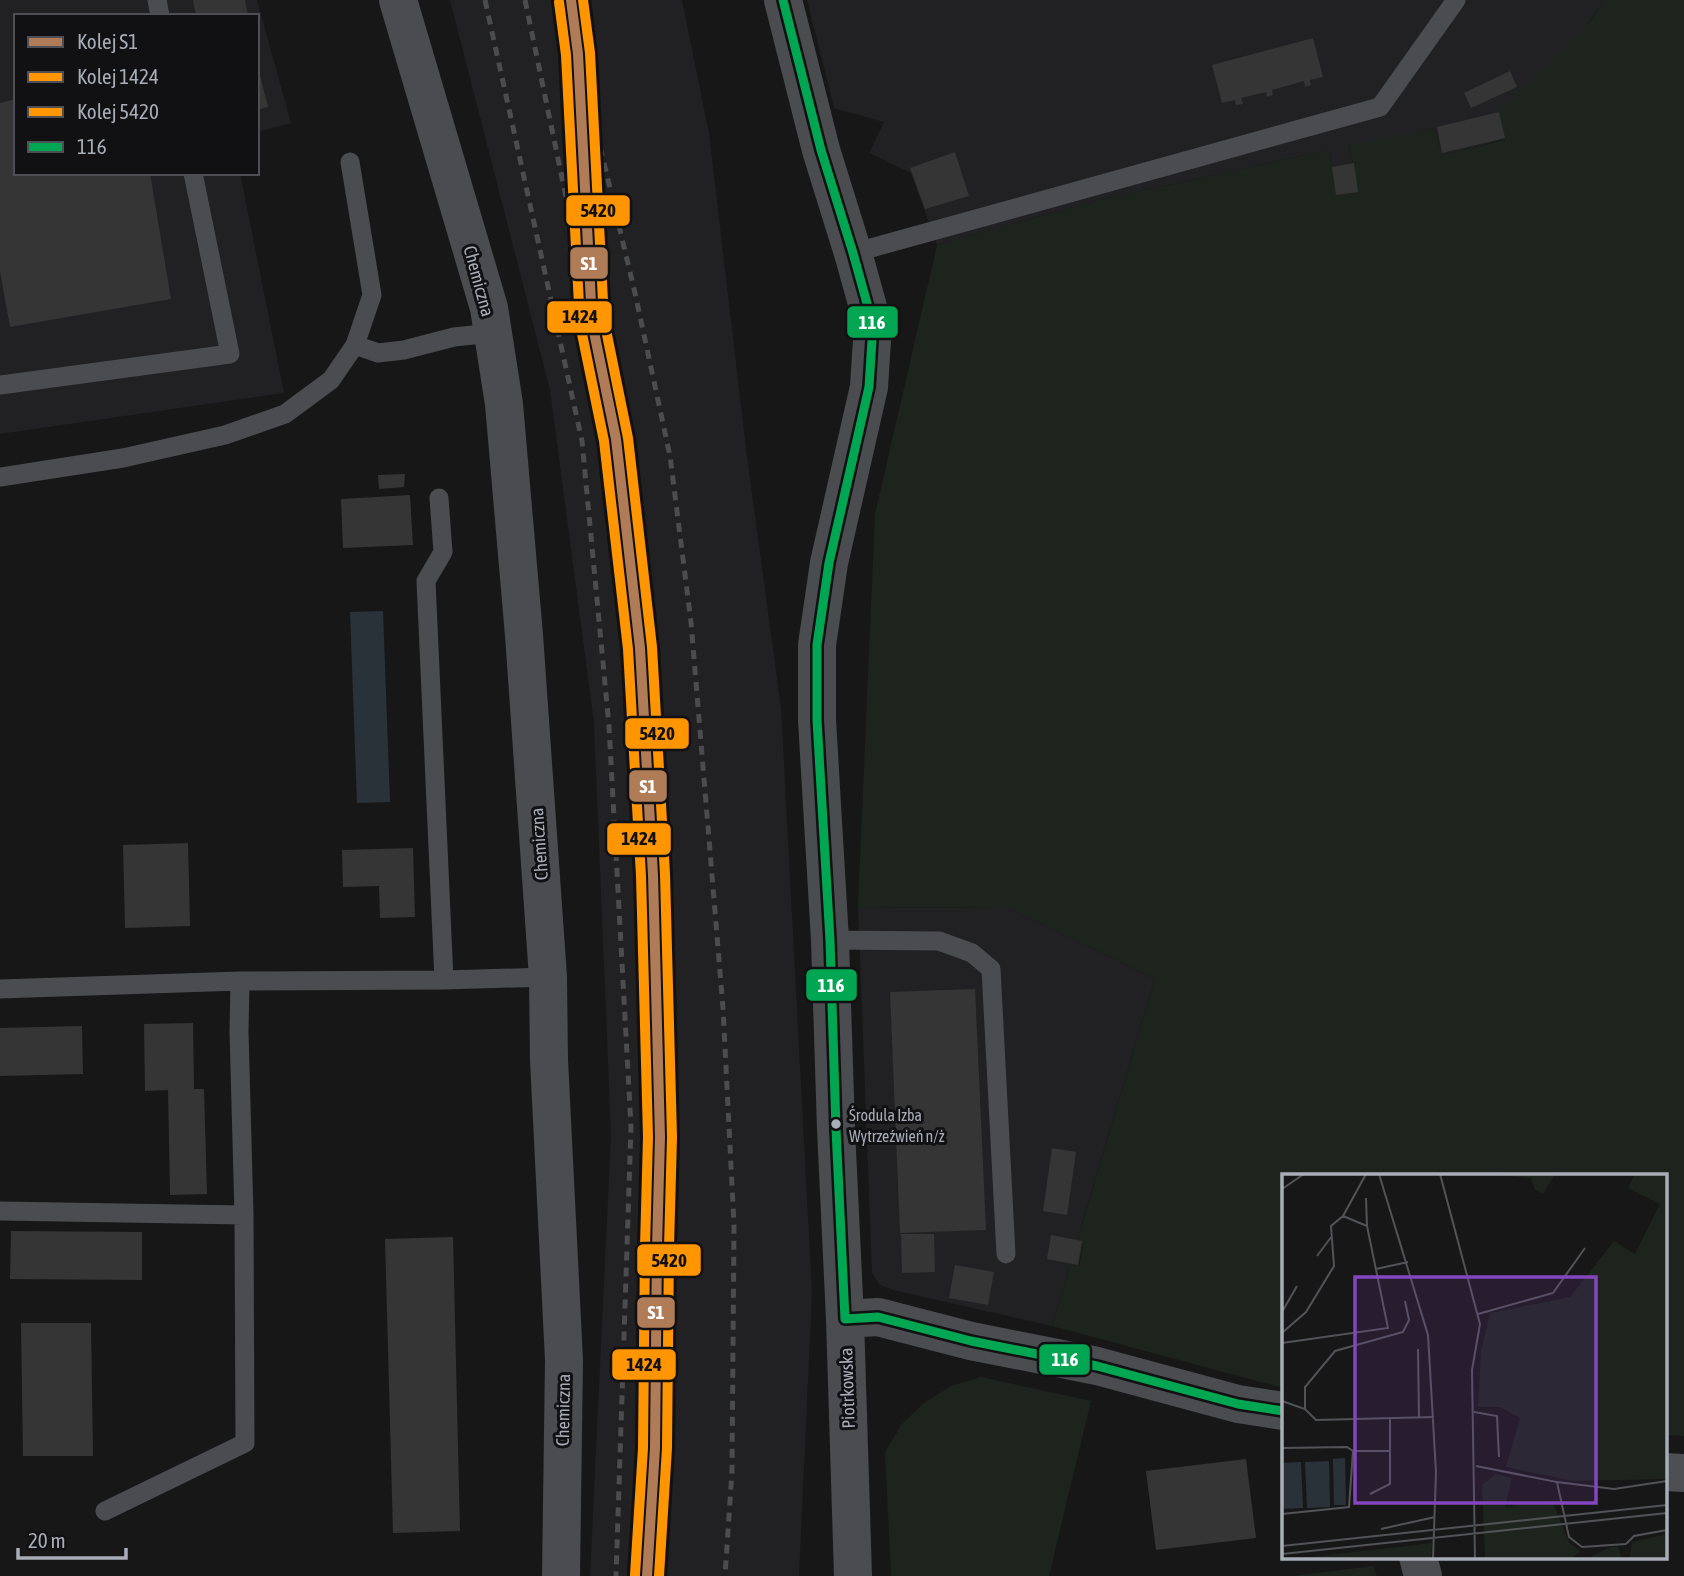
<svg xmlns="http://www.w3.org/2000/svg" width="1684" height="1576" font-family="'Asap Condensed',sans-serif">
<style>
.built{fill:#212123}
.green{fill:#1d241e}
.water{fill:#2a3239}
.building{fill:#353536}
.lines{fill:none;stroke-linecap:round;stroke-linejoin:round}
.service{stroke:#4b4c50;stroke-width:19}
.minor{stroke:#4b4c50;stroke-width:38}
.tertiary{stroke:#4b4c50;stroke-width:38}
.primary{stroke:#4d4f52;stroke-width:38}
.rail{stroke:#4b4c4f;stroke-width:5;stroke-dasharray:9 7;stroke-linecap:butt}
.bus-1-casing{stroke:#111113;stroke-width:14}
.bus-1{stroke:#00a651;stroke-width:9}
.rail-1-casing{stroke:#111113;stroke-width:16}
.rail-2-casing{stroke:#111113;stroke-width:16}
.rail-3-casing{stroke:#111113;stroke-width:16}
.rail-1{stroke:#b07c57;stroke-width:10}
.rail-2{stroke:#ff9500;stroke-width:10}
.rail-3{stroke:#ff9500;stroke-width:10}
.bus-dot{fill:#a8adb8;stroke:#111113;stroke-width:2.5}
.labels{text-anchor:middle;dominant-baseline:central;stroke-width:6;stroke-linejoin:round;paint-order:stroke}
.bus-label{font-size:16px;fill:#a8adb8;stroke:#111113;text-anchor:start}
.street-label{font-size:18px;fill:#a8adb8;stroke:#111113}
.inset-road{fill:none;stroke:#515357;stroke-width:2}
.view{fill:#8446be;fill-opacity:0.15;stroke:#8446be;stroke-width:3.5}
.inset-edge{fill:none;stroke:#a8adb8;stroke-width:3.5}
.line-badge{stroke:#111113;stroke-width:2.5}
.badge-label{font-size:19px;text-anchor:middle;font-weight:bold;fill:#fff}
.pale-badge-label{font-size:19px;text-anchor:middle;font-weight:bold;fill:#111}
</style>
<rect width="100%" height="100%" fill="#171717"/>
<path class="built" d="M 0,0 L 257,0 L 291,123 L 257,132 L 257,16 L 16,16 L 16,173 L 240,173 L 284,393 L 0,434 Z
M 450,0 L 682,0 L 709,133 L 747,457 L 781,708 L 812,1293 L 799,1576 L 590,1576 L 611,1135 L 594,723 L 550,390 Z
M 807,0 L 1605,0 L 1506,139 L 1442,155 L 1435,128 L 1349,147 L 1353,162 L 1332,166 L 1329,150 L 1099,200 L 937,245 L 911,173 L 869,153 L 884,122 L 834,108 Z
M 858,907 L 1009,908 L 1155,979 L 1078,1237 L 1085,1239 L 1078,1266 L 1070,1265 L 1052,1326 L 893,1290 L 880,1285 L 872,1273 Z"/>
<path class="green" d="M 1605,0 L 1684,0 L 1684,1436 L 1665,1435 L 1665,1175 L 1283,1175 L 1283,1388 L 1052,1326 L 1070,1265 L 1079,1266 L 1085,1239 L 1078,1238 L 1155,979 L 1009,908 L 858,907 L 875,514 L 937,245 L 1099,200 L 1329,150 L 1332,166 L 1353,162 L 1349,146 L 1435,128 L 1442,155 L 1505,140 L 1499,111 L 1589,23 Z
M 981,1377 L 1091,1401 L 1049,1576 L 891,1576 L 885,1452 L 902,1424 L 923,1404 L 951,1386 Z
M 1373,1566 L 1377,1576 L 1293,1576 Z"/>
<path class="water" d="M 383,611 L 390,802 L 357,803 L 350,612 Z"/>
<path class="building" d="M 193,0 L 245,0 L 248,16 L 196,16 Z
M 1313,38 L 1323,77 L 1310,80 L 1311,85 L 1305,87 L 1304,81 L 1272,90 L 1273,95 L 1267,97 L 1266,92 L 1241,98 L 1243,104 L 1236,105 L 1235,100 L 1222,103 L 1212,65 Z
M 257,63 L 268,107 L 257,110 Z
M 1510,71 L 1517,87 L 1471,108 L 1464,93 Z
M 16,99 L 16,173 L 150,173 L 171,299 L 10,327 L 0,271 L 0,103 Z
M 1499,112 L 1505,138 L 1442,153 L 1437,127 Z
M 955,152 L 969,196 L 925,209 L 910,168 Z
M 1354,163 L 1358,192 L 1336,195 L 1332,167 Z
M 405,474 L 404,487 L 379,489 L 378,475 Z
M 410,495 L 413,545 L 343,548 L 341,499 Z
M 188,843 L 190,926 L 125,928 L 123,845 Z
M 413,848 L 415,917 L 380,918 L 379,886 L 343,887 L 342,850 Z
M 975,989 L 986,1230 L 900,1233 L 890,992 Z
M 193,1023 L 194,1089 L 204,1089 L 207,1194 L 170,1195 L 168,1090 L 145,1091 L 144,1024 Z
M 82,1026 L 83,1074 L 0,1076 L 0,1028 Z
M 1052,1148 L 1076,1152 L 1067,1215 L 1043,1211 Z
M 11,1231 L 142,1232 L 142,1280 L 10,1279 Z
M 901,1234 L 934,1234 L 935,1272 L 902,1273 Z
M 1051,1235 L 1082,1241 L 1078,1265 L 1047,1259 Z
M 453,1237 L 460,1531 L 393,1533 L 385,1239 Z
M 955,1265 L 994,1272 L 988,1305 L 949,1298 Z
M 21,1323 L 91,1323 L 93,1456 L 23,1456 Z
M 1246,1459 L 1256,1538 L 1156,1550 L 1146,1471 Z"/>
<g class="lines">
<path class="service" d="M 157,0 L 160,16
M 853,253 L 1380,107 L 1456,0
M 355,345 L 378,353 L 404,350 L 454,337 L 492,333
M 0,385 L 230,354 L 193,173
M 0,477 L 123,458 L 225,435 L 285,414 L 331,380 L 355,345 L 372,295 L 350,162
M 439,498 L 443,552 L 426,581 L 444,980
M 830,940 L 939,941 L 972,953 L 991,969 L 1006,1254
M 0,989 L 240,981 L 444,980 L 548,977
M 0,1211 L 244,1215
M 105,1511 L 245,1443 L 244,1215 L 239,1031 L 240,981"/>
<path class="minor" d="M 398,0 L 489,308 L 504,404 L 524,635 L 548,977 L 549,1060 L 564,1360 L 561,1576"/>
<path class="tertiary" d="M 783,0 L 821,150 L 853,253 L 873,325 L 869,387 L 829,563 L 817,645 L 817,720 L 830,940 L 836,1129 L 845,1319 L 853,1576
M 845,1319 L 878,1317 L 971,1341 L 1097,1366 L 1238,1404 L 1283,1411
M 1418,1557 L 1423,1576"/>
<path class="primary" d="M 1665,1472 L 1684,1473"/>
<path class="rail" d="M 485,0 L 582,441 L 609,726 L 631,1127 L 616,1576
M 525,0 L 592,322
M 578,54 L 635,293 L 670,456 L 691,622 L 723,1008 L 734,1225 L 732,1471 L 725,1576"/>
<g class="bus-1-casing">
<path id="bus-1" d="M 783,0 L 821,150 L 853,253 L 873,325 L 869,387 L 829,563 L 817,645 L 817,720 L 830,940 L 836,1129 L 845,1319
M 845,1319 L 878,1317 L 971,1341 L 1097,1366 L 1238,1404 L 1283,1411"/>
</g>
<use href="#bus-1" class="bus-1"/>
<g class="rail-1-casing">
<path id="rail-1" d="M 571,0 L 578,54 L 592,322 L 616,439 L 640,648 L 653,875 L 660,1137 L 657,1247 L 655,1448 L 647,1576"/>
</g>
<g class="rail-2-casing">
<path id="rail-2" d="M 559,2 L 566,55 L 580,324 L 604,441 L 628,649 L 641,876 L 648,1137 L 645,1247 L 643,1448 L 635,1575"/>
</g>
<g class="rail-3-casing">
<path id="rail-3" d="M 583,0 L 590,53 L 604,320 L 628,438 L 652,647 L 665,874 L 672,1137 L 669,1247 L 667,1448 L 659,1576"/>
</g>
<use href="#rail-1" class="rail-1"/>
<use href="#rail-2" class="rail-2"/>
<use href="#rail-3" class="rail-3"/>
</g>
<circle class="bus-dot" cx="836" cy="1124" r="6"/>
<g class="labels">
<g class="bus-label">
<text x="849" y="1115">Środula Izba<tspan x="849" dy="21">Wytrzeźwień n/ż</tspan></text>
</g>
<g class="street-label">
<text transform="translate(479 281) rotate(75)">Chemiczna</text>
<text transform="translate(539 844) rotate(-94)">Chemiczna</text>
<text transform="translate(847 1388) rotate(-92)">Piotrkowska</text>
<text transform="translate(563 1410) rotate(-89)">Chemiczna</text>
</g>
</g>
<g transform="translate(1282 1174)">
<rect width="385" height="385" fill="#171717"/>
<path d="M 202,0 L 273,0 L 261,20 L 253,16 L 249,4 ZM 353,0 L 385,0 L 385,305 L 290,307 L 224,293 L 238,244 L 218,233 L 196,233 L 199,177 L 208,139 L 288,123 L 332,67 L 353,80 L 378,30 L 346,14 ZM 214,300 L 230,304 L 223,333 L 270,327 L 288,370 L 299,377 L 288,385 L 203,385 L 200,311 ZM 385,360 L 385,385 L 347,385 L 350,368 ZM 150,369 L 149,385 L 13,385 ZM 329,373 L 336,373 L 340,385 L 305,385 Z" fill="#1d241e"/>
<path d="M 63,284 L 64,331 L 52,331 L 51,285 ZM 47,287 L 48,333 L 25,334 L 23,288 ZM 19,288 L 21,334 L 0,335 L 0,289 Z" fill="#2a3239"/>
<path class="inset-road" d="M 97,0 L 146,161 L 154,298 L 151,385M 158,0 L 198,150 L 190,196 L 193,385M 0,15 L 22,0M 84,24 L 85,52M 35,82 L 50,62M 94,95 L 126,88M 0,138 L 15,112M 196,140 L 271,119 L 303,74M 1,158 L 24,138 L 52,92 L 49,52 L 61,42M 0,169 L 106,154 L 85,52 L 61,42 L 84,0M 136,175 L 137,244M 0,227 L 23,235 L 34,246 L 152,243M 23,235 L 23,213 L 53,177 L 121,158 L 127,146 L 123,127M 192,238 L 215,242 L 217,283M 0,274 L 65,273 L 71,277 L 67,333 L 0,340M 71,277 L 108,277M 194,292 L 275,308 L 287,363 L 300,373 L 344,370M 275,308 L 332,315 L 385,307M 88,320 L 108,310 L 108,244M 99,355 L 153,343M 344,370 L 352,362 L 385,356M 0,372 L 385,331M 0,380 L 385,339"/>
<path class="view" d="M 73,103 L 314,103 L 314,329 L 73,329 Z"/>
<rect width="385" height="385" class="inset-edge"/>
</g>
<g class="line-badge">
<rect x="565" y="194" width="66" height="33" rx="7" fill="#ff9500"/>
<rect x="569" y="246" width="40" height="34" rx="7" fill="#b07c57"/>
<rect x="546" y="300" width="67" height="34" rx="7" fill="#ff9500"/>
<rect x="846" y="305" width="53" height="34" rx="7" fill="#00a651"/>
<rect x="624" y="717" width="66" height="33" rx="7" fill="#ff9500"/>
<rect x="628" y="769" width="40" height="34" rx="7" fill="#b07c57"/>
<rect x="606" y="822" width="66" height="34" rx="7" fill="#ff9500"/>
<rect x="805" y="968" width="53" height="34" rx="7" fill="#00a651"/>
<rect x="636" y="1243" width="66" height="34" rx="7" fill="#ff9500"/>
<rect x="636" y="1296" width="40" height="33" rx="7" fill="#b07c57"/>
<rect x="1038" y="1343" width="53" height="33" rx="7" fill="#00a651"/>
<rect x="611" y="1348" width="66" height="33" rx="7" fill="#ff9500"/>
</g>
<g class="badge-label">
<text x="589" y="270">S1</text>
<text x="872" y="329">116</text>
<text x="648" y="793">S1</text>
<text x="831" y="992">116</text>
<text x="656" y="1319">S1</text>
<text x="1065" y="1366">116</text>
</g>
<g class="pale-badge-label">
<text x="598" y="217">5420</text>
<text x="580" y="323">1424</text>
<text x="657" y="740">5420</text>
<text x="639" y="845">1424</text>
<text x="669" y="1267">5420</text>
<text x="644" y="1371">1424</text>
</g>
<rect x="14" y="14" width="245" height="161" fill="#111113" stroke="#4d4f55" stroke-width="2"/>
<rect x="28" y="37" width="35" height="10" fill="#b07c57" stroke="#4d4f55" stroke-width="2"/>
<text x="77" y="49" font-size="21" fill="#a8adb8">Kolej S1</text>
<rect x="28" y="72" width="35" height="10" fill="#ff9500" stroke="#4d4f55" stroke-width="2"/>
<text x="77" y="84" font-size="21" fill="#a8adb8">Kolej 1424</text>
<rect x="28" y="107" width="35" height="10" fill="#ff9500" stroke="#4d4f55" stroke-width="2"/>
<text x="77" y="119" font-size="21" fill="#a8adb8">Kolej 5420</text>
<rect x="28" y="142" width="35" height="10" fill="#00a651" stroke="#4d4f55" stroke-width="2"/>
<text x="77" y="154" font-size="21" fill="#a8adb8">116</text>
<path d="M18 1548v10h108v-10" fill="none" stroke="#a8adb8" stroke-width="3.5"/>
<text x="28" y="1548" font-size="21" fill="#a8adb8" stroke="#111113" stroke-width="5" paint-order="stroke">20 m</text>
</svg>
